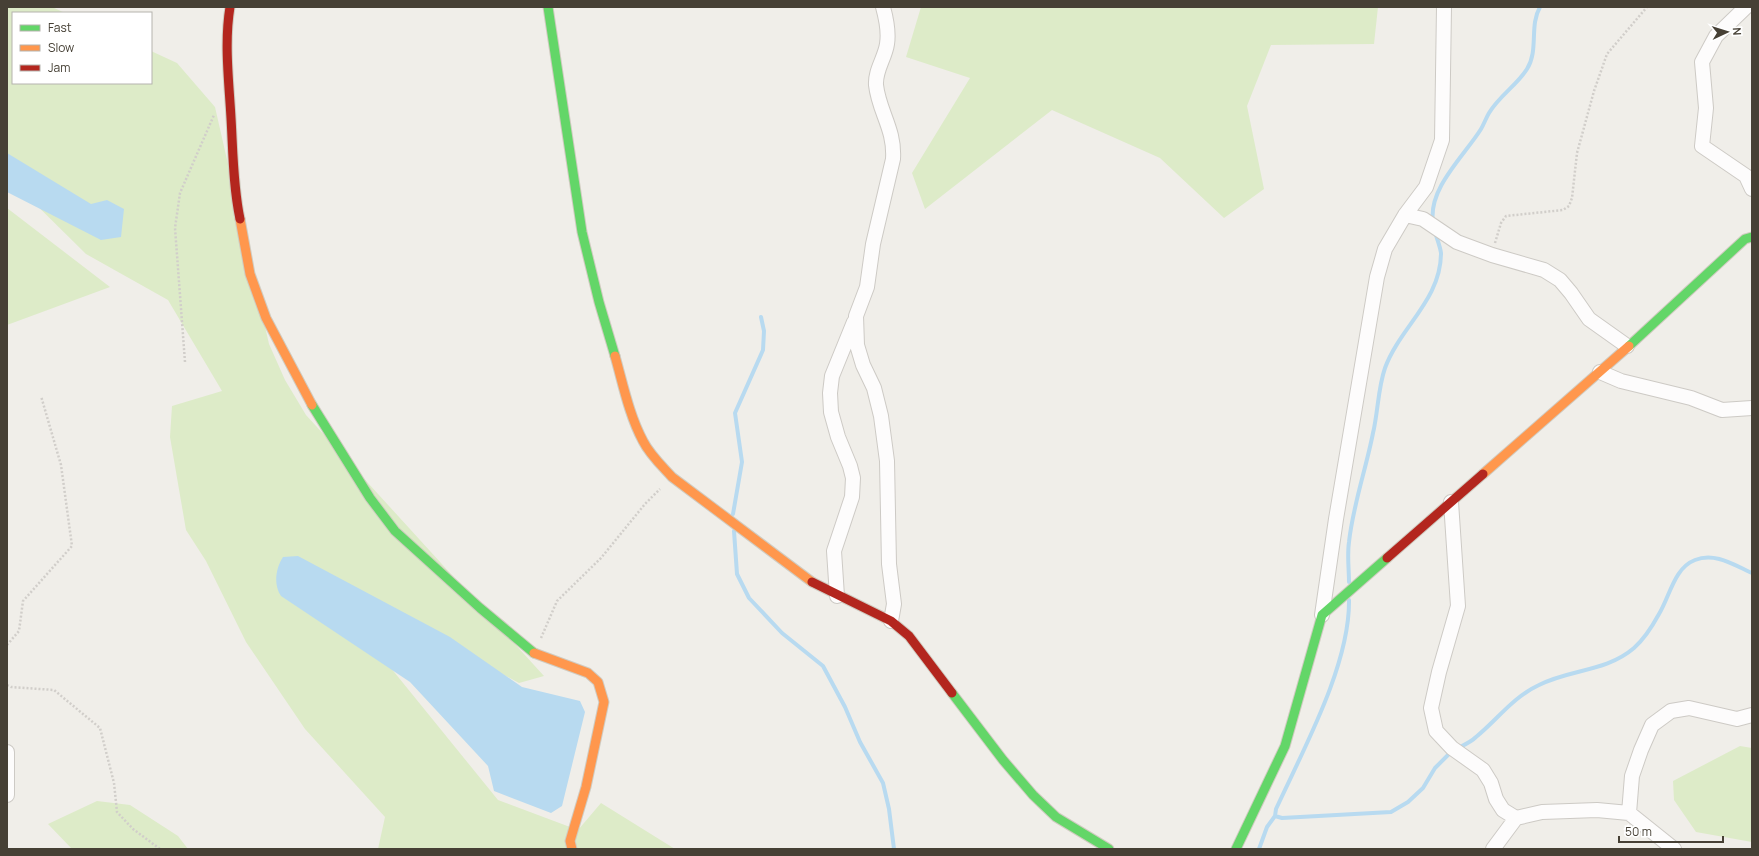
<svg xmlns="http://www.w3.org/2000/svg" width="1759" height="856" font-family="Manrope,sans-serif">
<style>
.green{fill:#ddebc8}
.water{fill:#b8daf0}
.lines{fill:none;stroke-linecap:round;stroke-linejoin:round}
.stream{stroke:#b8daf0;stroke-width:4}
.street-casing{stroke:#cdcac5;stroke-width:16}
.fast-casing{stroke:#d0cbc0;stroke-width:11}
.slow-casing{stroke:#d0cbc0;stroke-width:11}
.jam-casing{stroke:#d0cbc0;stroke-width:11}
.path{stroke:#d1ceca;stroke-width:2.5;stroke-dasharray:2 2;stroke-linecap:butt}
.street{stroke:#fdfcfc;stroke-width:14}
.fast{stroke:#63d668;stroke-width:9}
.slow{stroke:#ff974d;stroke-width:9}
.jam{stroke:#b3261e;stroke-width:9}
</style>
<rect width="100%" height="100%" fill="#f0eee9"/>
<path class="green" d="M 7,7 L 52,7 L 65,13 L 13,13 L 13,83 L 151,83 L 151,51 L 177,63 L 215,107 L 269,344 L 285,380 L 306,415 L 544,676 L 519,683 L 313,572 L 498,800 L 578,830 L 601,803 L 675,849 L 378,849 L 385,817 L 305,729 L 246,642 L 206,561 L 186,530 L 170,437 L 172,406 L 222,391 L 168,300 L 86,254 L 7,176 Z
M 921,7 L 1378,7 L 1374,44 L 1271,45 L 1247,106 L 1264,189 L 1224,218 L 1160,158 L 1052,110 L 925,209 L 912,173 L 970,78 L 906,57 Z
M 7,208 L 110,287 L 7,325 Z
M 1740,746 L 1752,748 L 1752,842 L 1696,832 L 1674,800 L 1673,781 Z
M 97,801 L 130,805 L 178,836 L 188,849 L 72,849 L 48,824 Z"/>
<path class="water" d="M 7,153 L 91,204 L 107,200 L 124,209 L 121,237 L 101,240 L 7,192 Z
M 298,556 L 450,637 L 522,687 L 580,701 L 585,712 L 562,806 L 551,813 L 494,791 L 488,766 L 410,682 L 281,596 C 273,584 276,568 283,557 Z"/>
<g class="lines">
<path class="stream" d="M 1433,222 C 1428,188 1465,155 1481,129 C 1484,124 1486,118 1489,113 C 1499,96 1517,85 1527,69 C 1539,50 1529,26 1540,7
M 733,514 L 742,462 L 735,413 L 763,350 L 764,331 L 761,317
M 734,531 L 737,574 L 749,598 L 782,633 L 823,666 L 845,707 L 860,742 L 883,783 L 889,809 L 894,849
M 1349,582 C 1349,569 1347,555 1349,542 C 1353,505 1366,469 1373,433 C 1378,412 1378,388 1385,368 C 1400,327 1441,300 1441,253 C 1440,246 1437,239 1435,232
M 1458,748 C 1464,745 1471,742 1476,737 C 1497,720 1513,697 1539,685 C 1570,669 1606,672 1634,648 C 1643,640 1653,625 1659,614 C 1670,596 1674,568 1695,560 C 1715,552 1734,565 1752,573
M 1275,816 L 1282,818 L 1391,812 L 1408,802 L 1423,788 L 1435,768 L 1452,751
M 1259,849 L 1267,827 L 1275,816 L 1276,809 C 1303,750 1350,665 1349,600"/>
<g class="street-casing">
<path id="street" d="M 883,7 C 886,18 889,32 887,44 C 885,58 875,70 876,85 C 879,112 895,129 893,159 L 873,244 L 867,287 L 856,316 L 857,345 L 863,365 L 874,388 L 881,416 L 887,461 L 889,564 L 894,604 L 891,621
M 1746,7 L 1716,36 L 1702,62 L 1706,108 L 1702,146 L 1746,176 L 1752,189
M 1405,215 L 1423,219 L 1457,242 L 1492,255 L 1544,270 L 1560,280 L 1571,293 L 1589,319 L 1627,346
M 1600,372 L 1621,381 L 1691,398 L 1722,410 L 1752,408
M 1451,502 L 1458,606 L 1439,672 L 1431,708 L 1436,731 L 1452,748 L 1483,770 L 1491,783 L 1496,799 L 1503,810 L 1516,818
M 837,596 L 834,551 L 852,497 L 853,478 L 850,466 L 838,437 L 831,412 L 830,393 L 832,376 L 854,322
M 1322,615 L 1336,519 L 1377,277 L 1385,249 L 1405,215 L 1426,187 L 1442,140 L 1444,7
M 7,752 L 7,795
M 1629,813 L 1632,776 L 1641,750 L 1652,725 L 1671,711 L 1689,708 L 1737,719 L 1752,715
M 1493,849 L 1516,818 L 1542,812 L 1597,810 L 1629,813 L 1674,849"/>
</g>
<g class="fast-casing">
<path id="fast" d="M 548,7 L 582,232 L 599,302 L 615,356
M 1629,346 L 1745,239 L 1752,237
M 312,405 L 370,498 L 395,531 L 480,608 L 534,653
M 952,693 L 1003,760 L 1033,795 L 1056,817 L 1109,849
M 1236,849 L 1285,746 L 1322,615 L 1387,558"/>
</g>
<g class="slow-casing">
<path id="slow" d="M 240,219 L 250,274 L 266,318 L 312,405
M 615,356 C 623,384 629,415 643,441 C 650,455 662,466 672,477 L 812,582
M 1483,474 L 1629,346
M 534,653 L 588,673 L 598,682 L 604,702 L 586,787 L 570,841 L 572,849"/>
</g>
<g class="jam-casing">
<path id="jam" d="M 230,7 C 224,43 229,82 231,118 C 233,151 233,186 240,219
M 1387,558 L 1483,474
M 812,582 L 891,621 L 909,636 L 952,693"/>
</g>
<path class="path" d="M 1495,243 L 1501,223 L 1506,216 L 1563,210 L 1569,206 L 1572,198 L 1577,153 L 1594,91 L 1607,54 L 1647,7
M 185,362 L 175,228 L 180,193 L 214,115
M 541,638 L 557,601 L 601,558 L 645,504 L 660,489
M 7,645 L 19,631 L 23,601 L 72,546 L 61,465 L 41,396
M 7,685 L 11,687 L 54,690 L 100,728 L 114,783 L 117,812 L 133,829 L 160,849"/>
<use href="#street" class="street"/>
<use href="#fast" class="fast"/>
<use href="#slow" class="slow"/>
<use href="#jam" class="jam"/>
</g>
<rect width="1759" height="856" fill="none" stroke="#464035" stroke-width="16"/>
<rect x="12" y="12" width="140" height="72" fill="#ffffff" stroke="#b5b3ae"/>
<rect x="20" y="25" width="20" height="6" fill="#63d668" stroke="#b5b3ae"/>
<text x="48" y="32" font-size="12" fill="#464035">Fast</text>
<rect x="20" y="45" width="20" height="6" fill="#ff974d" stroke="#b5b3ae"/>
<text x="48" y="52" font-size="12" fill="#464035">Slow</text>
<rect x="20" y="65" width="20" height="6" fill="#b3261e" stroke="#b5b3ae"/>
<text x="48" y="72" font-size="12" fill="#464035">Jam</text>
<g transform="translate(1727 32) rotate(86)" stroke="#ffffff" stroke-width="3" paint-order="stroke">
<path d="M0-3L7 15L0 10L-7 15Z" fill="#464035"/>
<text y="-6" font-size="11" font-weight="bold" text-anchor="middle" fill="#464035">N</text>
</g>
<path d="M1619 836v6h104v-6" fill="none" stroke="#464035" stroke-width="2"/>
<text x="1625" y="836" font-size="12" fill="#464035" stroke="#ffffff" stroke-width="3" paint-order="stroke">50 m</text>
</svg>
